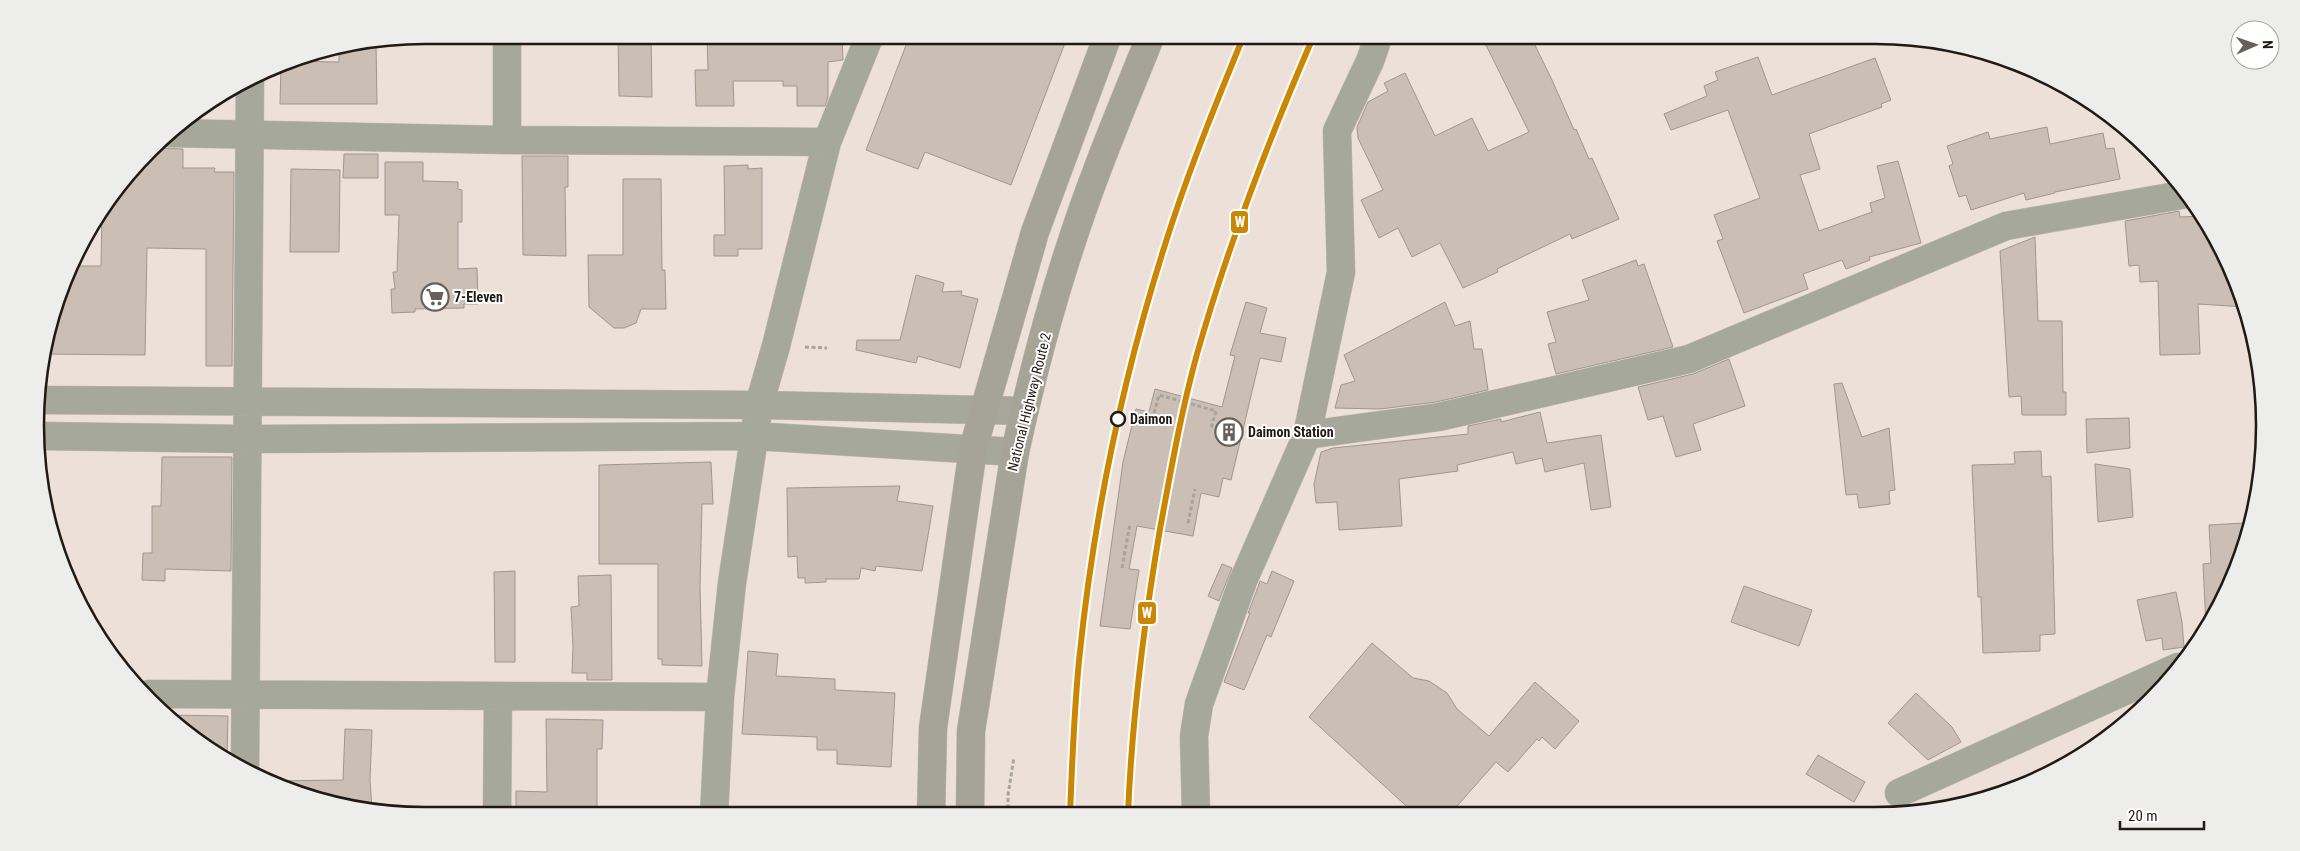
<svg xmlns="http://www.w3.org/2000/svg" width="2300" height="851" font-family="'Roboto Condensed',sans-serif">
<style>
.building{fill:#cabeb5;stroke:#a09791}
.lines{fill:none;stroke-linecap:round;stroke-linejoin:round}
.minor-casing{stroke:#c6bdb6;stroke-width:29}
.highway-casing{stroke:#c6bdb6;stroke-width:29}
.path{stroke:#a8a49c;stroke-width:3;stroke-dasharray:4 2.5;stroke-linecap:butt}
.minor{stroke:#a7a89c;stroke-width:28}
.highway{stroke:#a6a497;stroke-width:28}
.rail-1-casing{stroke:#fff;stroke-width:10}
.rail-1{stroke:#ca8704;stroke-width:6}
.stop-dot{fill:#fff;stroke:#201914;stroke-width:2.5}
.labels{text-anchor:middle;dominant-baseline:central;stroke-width:4;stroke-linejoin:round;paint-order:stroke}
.poi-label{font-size:14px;font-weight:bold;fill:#201914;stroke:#fff;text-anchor:start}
.street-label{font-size:14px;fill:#201914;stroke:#fff}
.stop-label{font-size:14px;font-weight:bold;fill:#201914;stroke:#fff;text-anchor:start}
.rim{fill:none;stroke:#201914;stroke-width:2.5}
.line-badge{stroke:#fff;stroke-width:2}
.badge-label{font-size:14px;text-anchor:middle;font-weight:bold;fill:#fff}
</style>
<rect width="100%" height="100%" fill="#ece0d8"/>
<path class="building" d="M 618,35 L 651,35 L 652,97 L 619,96 Z
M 707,35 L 842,35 L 843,60 L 828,62 L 828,97 L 825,106 L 797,106 L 797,86 L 783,86 L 783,81 L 733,81 L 734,106 L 696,106 L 695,70 L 708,70 Z
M 910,35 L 1068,35 L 1011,185 L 925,152 L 918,169 L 866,150 Z
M 1487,35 L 1530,35 L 1552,80 L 1574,130 L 1576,129 L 1589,159 L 1592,158 L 1619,219 L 1572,239 L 1570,234 L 1497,269 L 1498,272 L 1463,288 L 1440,243 L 1412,257 L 1398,228 L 1379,238 L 1361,200 L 1383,190 L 1358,138 L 1357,127 L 1368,102 L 1388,91 L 1384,83 L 1405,73 L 1435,136 L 1472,118 L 1488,151 L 1529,132 L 1486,45 L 1490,43 Z
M 376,43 L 377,104 L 280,104 L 281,64 L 288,61 L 339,62 L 339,49 Z
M 1758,57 L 1772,95 L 1875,58 L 1891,100 L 1881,104 L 1882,107 L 1809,134 L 1820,169 L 1800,175 L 1819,231 L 1872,212 L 1870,203 L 1885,198 L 1877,166 L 1898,161 L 1921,243 L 1869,257 L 1870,260 L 1846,269 L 1842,260 L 1803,274 L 1808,289 L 1744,313 L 1717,241 L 1723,239 L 1714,215 L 1760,198 L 1728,110 L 1671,130 L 1664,114 L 1707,96 L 1704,86 L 1718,80 L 1715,72 Z
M 2047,127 L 2050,144 L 2103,133 L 2106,149 L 2114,148 L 2120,179 L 2055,192 L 2055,193 L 2026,200 L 2024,193 L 1971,210 L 1966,195 L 1959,197 L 1949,166 L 1953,164 L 1947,146 L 1988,132 L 1990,139 Z
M 155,148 L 183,149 L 183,168 L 215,168 L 214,172 L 234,172 L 232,366 L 206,366 L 206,249 L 147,248 L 145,355 L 43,354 L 56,300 L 71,266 L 101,266 L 102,213 Z
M 344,154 L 378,154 L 378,178 L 343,178 Z
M 522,156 L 568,156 L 568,187 L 565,187 L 566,256 L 523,255 Z
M 385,162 L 423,162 L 423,181 L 458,182 L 458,189 L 462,190 L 462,222 L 458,222 L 458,269 L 477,268 L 478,304 L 464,304 L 464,308 L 415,309 L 415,312 L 392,313 L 391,289 L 395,289 L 393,272 L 397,272 L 399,215 L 385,215 Z
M 748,165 L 748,169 L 762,168 L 762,249 L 738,249 L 738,256 L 714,256 L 714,235 L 725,235 L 724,166 Z
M 291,169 L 340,170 L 339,252 L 290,252 Z
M 623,179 L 661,179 L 662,270 L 665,270 L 666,309 L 641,309 L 636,323 L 624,328 L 614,328 L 589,307 L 588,255 L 623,255 Z
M 2179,211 L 2180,217 L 2203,216 L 2213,230 L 2246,307 L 2198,304 L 2200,354 L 2160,355 L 2158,281 L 2140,282 L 2139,265 L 2129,266 L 2125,221 Z
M 2035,237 L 2038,321 L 2062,321 L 2063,392 L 2066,392 L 2066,415 L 2022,415 L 2021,396 L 2009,397 L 2000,251 Z
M 1636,260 L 1638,266 L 1644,264 L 1673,347 L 1556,374 L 1548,344 L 1556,342 L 1547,312 L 1589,300 L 1582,280 Z
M 916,275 L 944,283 L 942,292 L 962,291 L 961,295 L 978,299 L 960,368 L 918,356 L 916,363 L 856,350 L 857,340 L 900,340 Z
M 1246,302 L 1267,308 L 1260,333 L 1286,338 L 1281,362 L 1260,358 L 1231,480 L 1223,478 L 1219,497 L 1201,493 L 1193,536 L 1137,526 L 1129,569 L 1139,570 L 1130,629 L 1100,626 L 1123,462 L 1136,409 L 1149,412 L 1155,389 L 1222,407 L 1235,356 L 1230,355 Z
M 1445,302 L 1455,326 L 1470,321 L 1474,349 L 1482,349 L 1488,390 L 1436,402 L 1380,409 L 1335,408 L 1341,385 L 1355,381 L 1344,355 Z
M 1729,359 L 1745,406 L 1693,424 L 1701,450 L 1676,457 L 1663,416 L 1648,420 L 1638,387 L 1693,374 Z
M 1842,383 L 1862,437 L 1889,428 L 1895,490 L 1889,491 L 1890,504 L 1859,508 L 1857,494 L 1846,495 L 1834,384 Z
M 1540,412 L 1547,443 L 1601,435 L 1611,507 L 1591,510 L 1584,463 L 1545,472 L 1542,458 L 1516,464 L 1513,452 L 1457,465 L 1458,471 L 1399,479 L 1402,526 L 1339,530 L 1337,502 L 1316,503 L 1314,484 L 1321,452 L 1333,448 L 1468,434 L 1468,426 L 1501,419 L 1501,422 Z
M 2129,418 L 2130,448 L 2087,453 L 2086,419 Z
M 2041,451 L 2042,477 L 2051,476 L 2055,634 L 2040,635 L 2040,651 L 1983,653 L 1981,597 L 1978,597 L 1972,465 L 2015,464 L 2014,452 Z
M 162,457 L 232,457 L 231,571 L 165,569 L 165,581 L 142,580 L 143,553 L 152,553 L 152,506 L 161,506 Z
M 711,462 L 713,504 L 702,504 L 700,586 L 702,666 L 662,665 L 662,659 L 658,659 L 658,564 L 599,564 L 599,465 Z
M 2095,464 L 2130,469 L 2133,517 L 2098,522 Z
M 900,486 L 897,501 L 933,506 L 922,571 L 876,566 L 875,571 L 861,568 L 859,579 L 826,579 L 826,582 L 805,583 L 805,578 L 798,578 L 797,556 L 788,557 L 787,488 Z
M 2244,523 L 2245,542 L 2206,626 L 2203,564 L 2211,563 L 2209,525 Z
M 1222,564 L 1232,568 L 1219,601 L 1208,596 Z
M 515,571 L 515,662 L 495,662 L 494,572 Z
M 1272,571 L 1294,581 L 1271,637 L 1267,635 L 1244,690 L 1224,682 L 1250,613 L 1248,613 L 1258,587 L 1260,581 L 1267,584 Z
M 611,575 L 612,680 L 587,680 L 587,673 L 572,673 L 573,647 L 571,607 L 579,606 L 578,576 Z
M 1744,586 L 1812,610 L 1799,646 L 1731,622 Z
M 2176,592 L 2182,622 L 2184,647 L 2163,650 L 2162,638 L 2146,641 L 2137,600 Z
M 1372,643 L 1413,678 L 1429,681 L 1447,693 L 1457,709 L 1489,736 L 1535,682 L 1579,721 L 1555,749 L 1542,737 L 1539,741 L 1537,739 L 1508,772 L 1496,762 L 1450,814 L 1415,814 L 1309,717 Z
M 748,651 L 778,654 L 776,676 L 835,679 L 835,690 L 895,693 L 891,767 L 837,764 L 837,750 L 817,750 L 817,737 L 742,734 Z
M 1916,693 L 1952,727 L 1961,742 L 1928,760 L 1888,723 Z
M 169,715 L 228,716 L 227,760 L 188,735 Z
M 546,719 L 603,720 L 602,749 L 597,749 L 597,816 L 516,816 L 516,791 L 547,792 Z
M 345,729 L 372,730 L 370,780 L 372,809 L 324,803 L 267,781 L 343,780 Z
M 1818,755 L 1865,782 L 1854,802 L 1806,774 Z"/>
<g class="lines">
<g class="minor-casing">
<path id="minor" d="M 507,35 L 507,140
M 167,133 L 507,140 L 827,142
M 39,400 L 759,405 L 1024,411
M 1307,435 L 1341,272 L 1337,131 L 1370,61 L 1379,35
M 40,436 L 246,439 L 755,436 L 1015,452
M 149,694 L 720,697
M 245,771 L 250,78
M 1899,793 L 2178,667
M 1196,814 L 1194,736 L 1199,704 L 1243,581 L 1307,435 L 1439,417 L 1689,359 L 2006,226 L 2187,194
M 714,815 L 720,697 L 732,583 L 759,405 L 776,346 L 827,142 L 870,35
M 497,816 L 498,697"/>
</g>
<g class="highway-casing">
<path id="highway" d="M 931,815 L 933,728 L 973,449 L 1035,232 L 1108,35
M 970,815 L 971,731 L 1015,452 C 1030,384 1048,314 1070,247 C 1093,175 1123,105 1151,35"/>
</g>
<path class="path" d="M 805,347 L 827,348
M 1154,413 L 1159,395 L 1216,411 L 1211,428
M 1188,523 L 1195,489
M 1122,568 L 1130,524
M 1008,815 L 1008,795 L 1014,757"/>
<use href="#minor" class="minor"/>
<use href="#highway" class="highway"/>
<g class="rail-1-casing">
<path id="rail-1" d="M 1128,814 C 1132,718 1144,623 1160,529 C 1171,470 1181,412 1197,354 C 1228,245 1269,139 1314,35
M 1070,815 C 1072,763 1074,712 1079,661 C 1094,512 1126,362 1173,220 C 1194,157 1219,96 1244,35"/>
</g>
<use href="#rail-1" class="rail-1"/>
</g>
<defs>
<g id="supermarket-ring" transform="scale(1.4375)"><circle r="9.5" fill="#fff" stroke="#675f59" stroke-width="1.5"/><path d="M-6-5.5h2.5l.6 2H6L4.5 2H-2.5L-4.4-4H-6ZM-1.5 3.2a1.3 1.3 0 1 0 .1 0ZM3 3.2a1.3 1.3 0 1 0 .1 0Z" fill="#675f59"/></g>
<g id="building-ring" transform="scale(1.4375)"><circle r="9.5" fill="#fff" stroke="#675f59" stroke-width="1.5"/><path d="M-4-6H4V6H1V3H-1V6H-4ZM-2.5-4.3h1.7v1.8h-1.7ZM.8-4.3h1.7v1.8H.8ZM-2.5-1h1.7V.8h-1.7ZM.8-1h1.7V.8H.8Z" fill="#675f59"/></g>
</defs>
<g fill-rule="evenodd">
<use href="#supermarket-ring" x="435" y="297"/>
<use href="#building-ring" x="1229" y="432"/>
</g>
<circle class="stop-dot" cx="1118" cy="419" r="7"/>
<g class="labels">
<g class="poi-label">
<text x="454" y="297">7-Eleven</text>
<text x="1248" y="432">Daimon Station</text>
</g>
<g class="street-label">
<text transform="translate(1029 402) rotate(-76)">National Highway Route 2</text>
</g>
<g class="stop-label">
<text x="1130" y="419">Daimon</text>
</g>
</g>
<path d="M0 0H2300V851H0ZM425 44H1875A381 381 0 0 1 2256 425V426A381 381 0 0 1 1875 807H425A381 381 0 0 1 44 426V425A381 381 0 0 1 425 44Z" fill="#ededec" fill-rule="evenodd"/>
<path class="rim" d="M425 44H1875A381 381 0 0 1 2256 425V426A381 381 0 0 1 1875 807H425A381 381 0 0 1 44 426V425A381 381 0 0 1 425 44Z"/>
<g class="line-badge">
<rect x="1230" y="210" width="19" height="24" rx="5" fill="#ca8704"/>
<rect x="1137" y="601" width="20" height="24" rx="5" fill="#ca8704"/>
</g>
<g class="badge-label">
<text x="1240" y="227">W</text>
<text x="1147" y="618">W</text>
</g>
<g transform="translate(2255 45) rotate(88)"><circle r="24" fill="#ffffff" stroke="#a6a3a1"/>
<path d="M0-4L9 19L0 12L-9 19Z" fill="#675f59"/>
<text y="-8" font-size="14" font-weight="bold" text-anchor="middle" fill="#201914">N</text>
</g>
<path d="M2120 821v8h84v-8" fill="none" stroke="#201914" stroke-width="2.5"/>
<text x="2128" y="821" font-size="15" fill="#201914" stroke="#ffffff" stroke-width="4" paint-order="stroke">20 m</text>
</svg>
